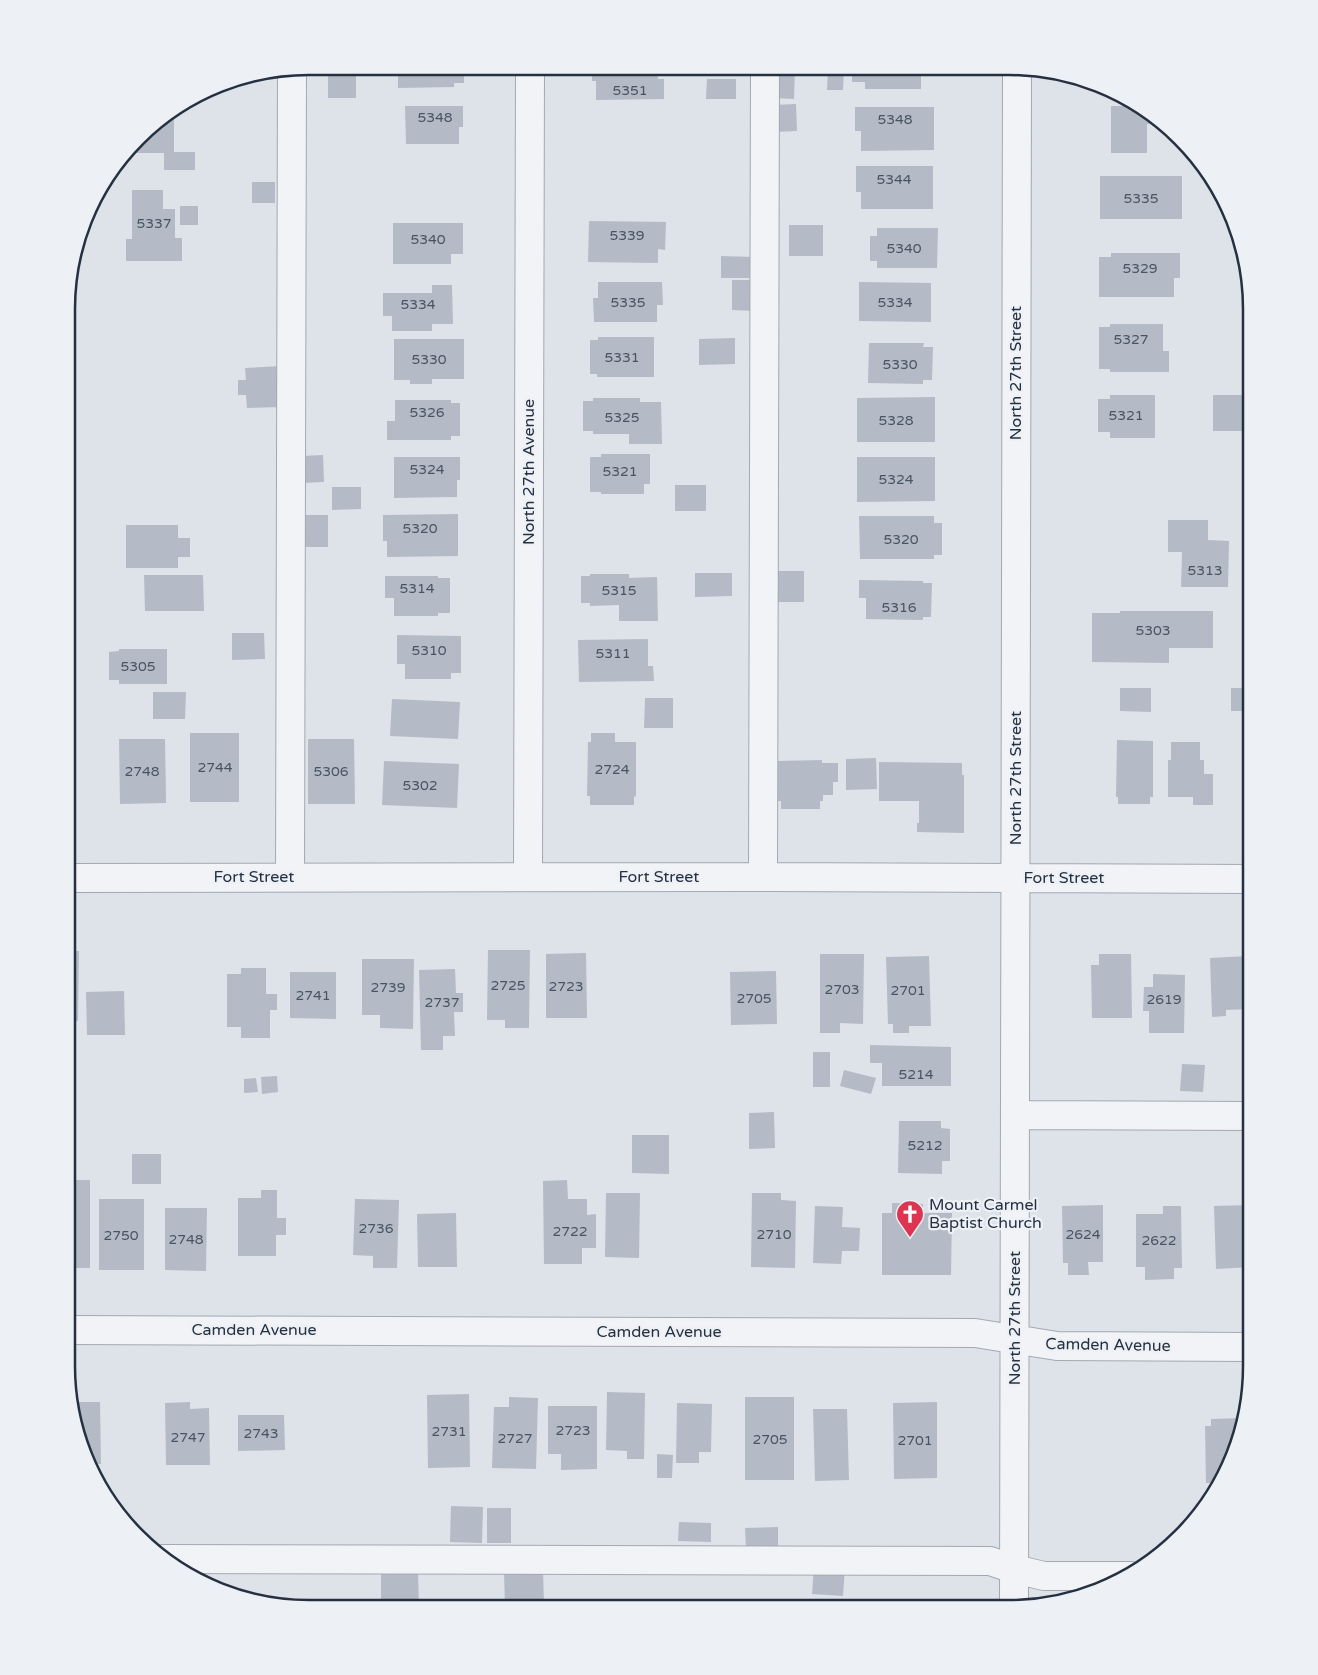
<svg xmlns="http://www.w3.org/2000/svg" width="1318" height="1675" font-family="'Varela Round',sans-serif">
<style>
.building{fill:#b4bbc6}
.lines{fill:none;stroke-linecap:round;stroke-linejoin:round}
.minor-casing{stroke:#a3a9b3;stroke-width:30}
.minor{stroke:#f1f3f7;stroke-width:28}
.labels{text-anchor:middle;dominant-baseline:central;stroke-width:4.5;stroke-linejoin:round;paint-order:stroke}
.number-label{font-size:14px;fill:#495362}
.street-label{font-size:16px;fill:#253041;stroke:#edf1f6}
.poi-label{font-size:16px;fill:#253041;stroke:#edf1f6;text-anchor:start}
.rim{fill:none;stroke:#253041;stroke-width:2.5}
</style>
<rect width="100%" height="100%" fill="#dee2e9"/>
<path class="building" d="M 398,67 L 464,67 L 464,83 L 454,83 L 454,87 L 398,88 Z
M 592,67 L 657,67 L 658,79 L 664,79 L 664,99 L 596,100 L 596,81 L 592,81 Z
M 775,68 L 795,68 L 794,99 L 774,98 Z
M 828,68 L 844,68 L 843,90 L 827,90 Z
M 852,68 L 921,68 L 921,89 L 865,89 L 865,82 L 852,82 Z
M 328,72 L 356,72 L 356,98 L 328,98 Z
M 707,79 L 736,79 L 736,99 L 706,99 Z
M 796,104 L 797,131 L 774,132 L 772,105 Z
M 405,106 L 463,106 L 463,127 L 459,127 L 459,144 L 406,144 Z
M 1111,106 L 1141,106 L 1144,107 L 1158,122 L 1158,124 L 1147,124 L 1147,153 L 1111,153 Z
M 855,107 L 934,107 L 934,150 L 861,151 L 861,131 L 855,131 Z
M 174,112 L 174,152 L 195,152 L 195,170 L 164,170 L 164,153 L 134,153 L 134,145 L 149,126 Z
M 856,166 L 933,166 L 933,209 L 861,209 L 861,192 L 856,192 Z
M 1100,176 L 1182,176 L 1182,219 L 1100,219 Z
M 252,182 L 275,182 L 275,203 L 252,203 Z
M 132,190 L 163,190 L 163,209 L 175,209 L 175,238 L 182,238 L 182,261 L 126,261 L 126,239 L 132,239 Z
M 180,206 L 198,206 L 198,225 L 180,225 Z
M 589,221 L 666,222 L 665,250 L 658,249 L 658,263 L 588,262 Z
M 393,223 L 463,223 L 463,254 L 451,254 L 451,264 L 393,264 Z
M 789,225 L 823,225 L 823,256 L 789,256 Z
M 877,228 L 938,228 L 937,268 L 877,268 L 877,261 L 870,261 L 870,236 L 877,236 Z
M 1111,253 L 1180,253 L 1180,278 L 1174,278 L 1174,297 L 1099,297 L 1099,257 L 1111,257 Z
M 721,256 L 754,257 L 754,278 L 721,278 Z
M 732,280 L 754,280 L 754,311 L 732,310 Z
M 598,282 L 662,282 L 663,305 L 657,305 L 657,322 L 594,322 L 593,298 L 598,298 Z
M 859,282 L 931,283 L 931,322 L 859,321 Z
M 432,285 L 452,285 L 453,324 L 432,324 L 432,331 L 392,331 L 392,316 L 383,316 L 383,293 L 432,293 Z
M 1110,324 L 1163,324 L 1163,351 L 1169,351 L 1169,372 L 1110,372 L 1110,369 L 1099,369 L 1099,327 L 1110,327 Z
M 598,337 L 654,337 L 654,377 L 597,377 L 597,374 L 590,374 L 590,340 L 598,340 Z
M 735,338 L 735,364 L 699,365 L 699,339 Z
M 394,339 L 464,339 L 464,379 L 432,379 L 432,384 L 410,384 L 410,380 L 394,380 Z
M 869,343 L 924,343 L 923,347 L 933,347 L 932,380 L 923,380 L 923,384 L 868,383 Z
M 281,366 L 282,407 L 247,408 L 246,395 L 238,395 L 238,380 L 246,380 L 245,368 Z
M 1110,395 L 1155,395 L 1155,438 L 1110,438 L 1110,432 L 1098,432 L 1098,399 L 1110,399 Z
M 1213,395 L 1248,395 L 1248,431 L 1213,431 Z
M 935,397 L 935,442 L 857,442 L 857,398 Z
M 593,398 L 640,398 L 640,402 L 661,402 L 662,444 L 629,444 L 629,434 L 593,434 L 593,431 L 583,431 L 583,401 L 593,401 Z
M 395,400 L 451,400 L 451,403 L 460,403 L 460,436 L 451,436 L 451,440 L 387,440 L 387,421 L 395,421 Z
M 601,454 L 650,454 L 650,484 L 644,484 L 644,494 L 601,494 L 601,492 L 590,492 L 590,457 L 601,457 Z
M 323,455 L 324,482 L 302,483 L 302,456 Z
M 394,457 L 460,457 L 460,480 L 457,480 L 457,497 L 394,498 Z
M 857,457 L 935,457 L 935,501 L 857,502 Z
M 675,485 L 706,485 L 706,511 L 675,511 Z
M 332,487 L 361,487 L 361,509 L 332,510 Z
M 458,514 L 458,556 L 387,557 L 387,541 L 383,541 L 383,515 Z
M 302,515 L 328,515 L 328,547 L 302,547 Z
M 859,516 L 934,516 L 934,523 L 942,523 L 942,555 L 934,555 L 934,559 L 860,559 Z
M 1168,520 L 1208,520 L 1208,540 L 1229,541 L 1228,587 L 1181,587 L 1182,552 L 1168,552 Z
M 126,525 L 178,525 L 178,538 L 190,538 L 190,557 L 178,557 L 178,568 L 126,568 Z
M 774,571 L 804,571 L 804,602 L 774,602 Z
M 695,573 L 732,573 L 732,596 L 695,597 Z
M 590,574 L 629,574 L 629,578 L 657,577 L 658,621 L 619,621 L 619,605 L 590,606 L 590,603 L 581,603 L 581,576 L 590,576 Z
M 144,575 L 203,575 L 204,611 L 145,611 Z
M 385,576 L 438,576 L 438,578 L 450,578 L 450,613 L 438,613 L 438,616 L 394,616 L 394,598 L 385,598 Z
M 859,580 L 923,581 L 923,583 L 932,583 L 931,617 L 923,617 L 923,620 L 866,619 L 866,598 L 859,598 Z
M 1120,611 L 1213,611 L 1213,648 L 1169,648 L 1169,663 L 1092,662 L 1092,613 L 1120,613 Z
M 232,633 L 264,633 L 265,659 L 232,660 Z
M 397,635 L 461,636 L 461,673 L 451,673 L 451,679 L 405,679 L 405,664 L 397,664 Z
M 648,639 L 648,666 L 653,666 L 654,681 L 579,682 L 578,640 Z
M 119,649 L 167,649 L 167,684 L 119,684 L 119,680 L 109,680 L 109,652 L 119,651 Z
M 1120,688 L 1151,688 L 1151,712 L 1120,711 Z
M 1231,688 L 1245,688 L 1245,711 L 1231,711 Z
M 153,692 L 186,692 L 185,719 L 153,719 Z
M 645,698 L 673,698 L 673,728 L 644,728 Z
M 392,699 L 460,702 L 458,739 L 390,736 Z
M 190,733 L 239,733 L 239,802 L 190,802 Z
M 591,733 L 615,733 L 615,742 L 636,742 L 636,797 L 634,796 L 634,805 L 590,805 L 590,796 L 587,796 L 588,742 L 591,742 Z
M 119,739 L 165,739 L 166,803 L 120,804 Z
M 308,739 L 354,739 L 355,804 L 308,804 Z
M 1117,740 L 1153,741 L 1153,797 L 1150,797 L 1150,804 L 1118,804 L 1118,797 L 1116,797 Z
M 1171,742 L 1200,742 L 1200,760 L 1204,760 L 1204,774 L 1213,774 L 1213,805 L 1193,805 L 1193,797 L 1168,797 L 1168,760 L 1171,760 Z
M 876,758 L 877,789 L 846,790 L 846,759 Z
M 822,760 L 822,763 L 838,763 L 838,782 L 833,782 L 833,795 L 823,795 L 823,801 L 820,801 L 820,809 L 781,809 L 781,801 L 778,801 L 778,761 Z
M 384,761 L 459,764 L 457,808 L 382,805 Z
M 879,762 L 962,763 L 962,775 L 964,775 L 964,833 L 917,832 L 917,823 L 919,823 L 919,801 L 879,801 Z
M 488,950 L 530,950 L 529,1028 L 505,1028 L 505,1020 L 487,1020 Z
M 67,951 L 79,951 L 78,1021 L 67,1021 Z
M 586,953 L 587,1018 L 546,1018 L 546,954 Z
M 820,954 L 864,954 L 863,1024 L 840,1023 L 840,1033 L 820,1033 Z
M 1099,954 L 1131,954 L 1132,1018 L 1092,1018 L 1091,965 L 1099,965 Z
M 929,956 L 931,1026 L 909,1026 L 909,1033 L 893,1033 L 893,1024 L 888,1024 L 886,957 Z
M 1248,956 L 1250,1009 L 1226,1010 L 1226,1016 L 1212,1017 L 1210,958 Z
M 362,959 L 414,959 L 413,1029 L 380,1028 L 380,1015 L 362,1015 Z
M 241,968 L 266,968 L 266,994 L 277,994 L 277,1010 L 270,1010 L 270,1038 L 241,1038 L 241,1027 L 227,1027 L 227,974 L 241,974 Z
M 455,969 L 456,993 L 463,993 L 463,1012 L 454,1012 L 455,1036 L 443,1036 L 443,1050 L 421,1050 L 419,970 Z
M 776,971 L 777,1024 L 731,1025 L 730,972 Z
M 290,972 L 336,972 L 336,1019 L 290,1018 Z
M 1153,974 L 1185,975 L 1184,1033 L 1149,1033 L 1149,1011 L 1143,1011 L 1144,987 L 1153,987 Z
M 124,991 L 125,1035 L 87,1035 L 86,992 Z
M 870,1045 L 951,1047 L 951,1086 L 882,1086 L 882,1063 L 870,1063 Z
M 813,1052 L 830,1052 L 830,1087 L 813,1087 Z
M 1182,1064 L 1205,1065 L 1203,1092 L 1180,1091 Z
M 844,1070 L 876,1078 L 871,1094 L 840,1086 Z
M 277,1076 L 278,1092 L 262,1094 L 261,1077 Z
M 256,1078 L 258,1092 L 244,1093 L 244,1079 Z
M 774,1112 L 775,1148 L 749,1149 L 749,1113 Z
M 899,1121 L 941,1121 L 941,1128 L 950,1129 L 950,1161 L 942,1161 L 942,1174 L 898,1173 Z
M 632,1135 L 669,1135 L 669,1174 L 632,1173 Z
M 132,1154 L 161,1154 L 161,1184 L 132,1184 Z
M 67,1180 L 90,1180 L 90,1268 L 66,1268 Z
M 567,1180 L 568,1199 L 587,1199 L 587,1215 L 596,1214 L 596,1248 L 582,1248 L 582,1264 L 544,1264 L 543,1181 Z
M 261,1190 L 277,1190 L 277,1218 L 286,1218 L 286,1235 L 276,1235 L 276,1256 L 238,1256 L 238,1198 L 261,1198 Z
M 606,1193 L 640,1193 L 639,1258 L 605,1257 Z
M 752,1193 L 781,1193 L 781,1200 L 796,1201 L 795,1268 L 751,1267 Z
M 99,1199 L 144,1199 L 144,1270 L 99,1270 Z
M 355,1199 L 399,1200 L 397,1268 L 373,1268 L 373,1256 L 353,1255 Z
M 892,1203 L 923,1204 L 923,1213 L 952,1213 L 951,1275 L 882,1275 L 882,1213 L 892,1213 Z
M 1103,1205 L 1103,1262 L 1088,1262 L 1089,1275 L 1068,1275 L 1068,1263 L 1063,1263 L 1062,1206 Z
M 1251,1205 L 1251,1267 L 1216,1269 L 1214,1206 Z
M 815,1206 L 843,1207 L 842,1227 L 860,1228 L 859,1251 L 842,1251 L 841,1264 L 813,1263 Z
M 1163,1206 L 1181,1206 L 1182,1268 L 1174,1268 L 1174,1279 L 1145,1280 L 1145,1267 L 1136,1267 L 1136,1214 L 1163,1214 Z
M 165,1208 L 207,1208 L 206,1271 L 165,1270 Z
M 456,1213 L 457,1267 L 418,1267 L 417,1214 Z
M 607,1392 L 645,1393 L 644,1459 L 627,1459 L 627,1451 L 606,1450 Z
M 469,1394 L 470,1467 L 428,1468 L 427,1395 Z
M 509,1397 L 538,1398 L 536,1469 L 492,1468 L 494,1407 L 509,1407 Z
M 745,1397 L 794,1397 L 794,1480 L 745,1480 Z
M 71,1402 L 100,1402 L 101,1464 L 89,1464 L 75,1429 Z
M 190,1402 L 190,1409 L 209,1408 L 210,1465 L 166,1465 L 165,1403 Z
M 937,1402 L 937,1478 L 894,1479 L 893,1403 Z
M 677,1403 L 712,1404 L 711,1452 L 699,1452 L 699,1463 L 676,1463 Z
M 548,1406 L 597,1406 L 597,1469 L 561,1470 L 561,1454 L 548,1454 Z
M 813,1409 L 847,1409 L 849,1480 L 815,1481 Z
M 238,1415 L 284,1415 L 285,1450 L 238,1451 Z
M 1244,1418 L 1239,1444 L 1220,1483 L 1206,1483 L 1205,1426 L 1211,1426 L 1211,1419 Z
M 657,1454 L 673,1455 L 672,1478 L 657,1478 Z
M 451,1506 L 483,1507 L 482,1543 L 450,1542 Z
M 487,1508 L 511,1508 L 511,1543 L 487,1543 Z
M 679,1522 L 711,1523 L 711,1542 L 678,1541 Z
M 778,1527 L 778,1547 L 746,1548 L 745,1528 Z
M 814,1566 L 845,1568 L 843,1596 L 812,1594 Z
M 543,1570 L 544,1606 L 505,1607 L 504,1571 Z
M 418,1571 L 419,1608 L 381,1608 L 381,1572 Z"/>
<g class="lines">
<g class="minor-casing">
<path id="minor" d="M 290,877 L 292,69
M 528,877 L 530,67
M 763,877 L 765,68
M 67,878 L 763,877 L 1251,879
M 1015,1115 L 1251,1116
M 66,1330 L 975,1333 L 1057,1346 L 1251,1347
M 163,1559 L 990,1561 L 1014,1569 L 1044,1576 L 1131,1576
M 1014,1608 L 1017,68"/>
</g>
<use href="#minor" class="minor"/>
</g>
<defs>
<g id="church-pin" transform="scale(1.4375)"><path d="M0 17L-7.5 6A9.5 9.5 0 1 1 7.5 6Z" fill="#dd3451" stroke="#edf1f6"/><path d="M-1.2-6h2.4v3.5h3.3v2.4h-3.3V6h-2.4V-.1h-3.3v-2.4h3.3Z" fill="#fff"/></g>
</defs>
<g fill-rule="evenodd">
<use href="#church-pin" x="910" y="1214"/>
</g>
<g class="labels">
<g class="number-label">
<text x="630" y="90">5351</text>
<text x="435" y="117">5348</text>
<text x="895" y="119">5348</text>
<text x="894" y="179">5344</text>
<text x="1141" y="198">5335</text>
<text x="154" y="223">5337</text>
<text x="627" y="235">5339</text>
<text x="428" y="239">5340</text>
<text x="904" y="248">5340</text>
<text x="1140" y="268">5329</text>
<text x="628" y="302">5335</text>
<text x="895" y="302">5334</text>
<text x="418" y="304">5334</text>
<text x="1131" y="339">5327</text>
<text x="622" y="357">5331</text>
<text x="429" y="359">5330</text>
<text x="900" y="364">5330</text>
<text x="427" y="412">5326</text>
<text x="1126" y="415">5321</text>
<text x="622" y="417">5325</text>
<text x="896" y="420">5328</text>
<text x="427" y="469">5324</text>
<text x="620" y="471">5321</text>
<text x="896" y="479">5324</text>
<text x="420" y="528">5320</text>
<text x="901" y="539">5320</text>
<text x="1205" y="570">5313</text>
<text x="417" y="588">5314</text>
<text x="619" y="590">5315</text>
<text x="899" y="607">5316</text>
<text x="1153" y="630">5303</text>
<text x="429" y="650">5310</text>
<text x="613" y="653">5311</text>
<text x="138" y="666">5305</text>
<text x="215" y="767">2744</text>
<text x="612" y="769">2724</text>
<text x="142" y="771">2748</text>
<text x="331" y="771">5306</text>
<text x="420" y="785">5302</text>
<text x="508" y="985">2725</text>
<text x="566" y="986">2723</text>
<text x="388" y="987">2739</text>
<text x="842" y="989">2703</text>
<text x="908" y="990">2701</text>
<text x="313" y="995">2741</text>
<text x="754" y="998">2705</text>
<text x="1164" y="999">2619</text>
<text x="442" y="1002">2737</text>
<text x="916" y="1074">5214</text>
<text x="925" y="1145">5212</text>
<text x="376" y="1228">2736</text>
<text x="570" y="1231">2722</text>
<text x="774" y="1234">2710</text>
<text x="1083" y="1234">2624</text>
<text x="121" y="1235">2750</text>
<text x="186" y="1239">2748</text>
<text x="1159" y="1240">2622</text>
<text x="573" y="1430">2723</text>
<text x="449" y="1431">2731</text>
<text x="261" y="1433">2743</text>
<text x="188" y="1437">2747</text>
<text x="515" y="1438">2727</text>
<text x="770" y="1439">2705</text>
<text x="915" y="1440">2701</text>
</g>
<g class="street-label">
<text transform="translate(1016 373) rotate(-90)">North 27th Street</text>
<text transform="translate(529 472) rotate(-90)">North 27th Avenue</text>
<text transform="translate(1016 778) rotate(-90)">North 27th Street</text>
<text x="254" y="877">Fort Street</text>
<text x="659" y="877">Fort Street</text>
<text x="1064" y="878">Fort Street</text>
<text transform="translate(1015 1318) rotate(-90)">North 27th Street</text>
<text x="254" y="1330">Camden Avenue</text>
<text x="659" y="1332">Camden Avenue</text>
<text transform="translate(1108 1345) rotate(1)">Camden Avenue</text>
</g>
<g class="poi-label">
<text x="929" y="1205">Mount Carmel<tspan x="929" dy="18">Baptist Church</tspan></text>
</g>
</g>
<path d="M0 0H1318V1675H0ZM309 75H1009A234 234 0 0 1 1243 309V1366A234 234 0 0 1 1009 1600H309A234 234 0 0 1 75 1366V309A234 234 0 0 1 309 75Z" fill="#edf1f6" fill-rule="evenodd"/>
<path class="rim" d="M309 75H1009A234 234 0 0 1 1243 309V1366A234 234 0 0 1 1009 1600H309A234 234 0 0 1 75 1366V309A234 234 0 0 1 309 75Z"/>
</svg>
